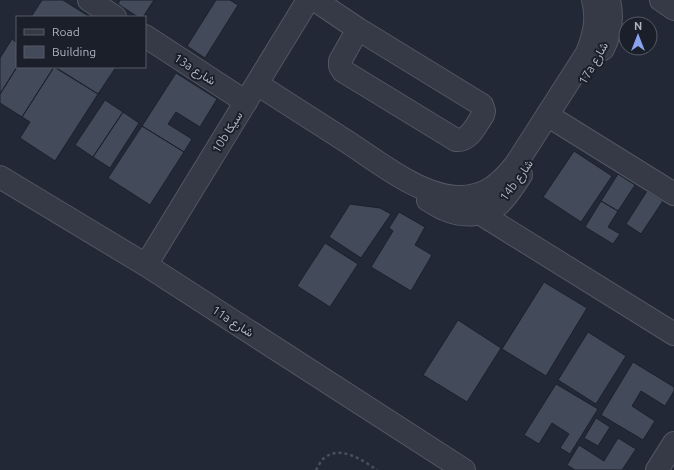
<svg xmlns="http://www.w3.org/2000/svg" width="674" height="470" font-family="Ubuntu,Vazirmatn,sans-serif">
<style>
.building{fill:#434a5a;stroke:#1c212c}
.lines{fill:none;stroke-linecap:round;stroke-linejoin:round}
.minor-casing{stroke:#525763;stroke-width:24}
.path{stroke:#455358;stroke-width:2.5;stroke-dasharray:3 3;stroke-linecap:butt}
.minor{stroke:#353a46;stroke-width:22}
.labels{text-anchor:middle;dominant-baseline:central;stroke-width:4;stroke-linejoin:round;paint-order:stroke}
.street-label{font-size:12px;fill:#afb4c2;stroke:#1a1f2a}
</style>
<rect width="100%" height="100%" fill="#222835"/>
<path class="building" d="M 42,0 L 63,0 L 90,17 L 31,17 Z
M 120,0 L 154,0 L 143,17 L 138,17 L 118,4 Z
M 216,0 L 230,0 L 238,5 L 205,58 L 187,46 Z
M 12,39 L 17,43 L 17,67 L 0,94 L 0,58 Z
M 17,67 L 54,67 L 22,117 L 0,103 L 0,94 Z
M 54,67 L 98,94 L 55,161 L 20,138 L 30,122 L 22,117 Z
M 55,67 L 116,67 L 98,94 Z
M 176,73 L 217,99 L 200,127 L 176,112 L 168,124 L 192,139 L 184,152 L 142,126 Z
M 105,100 L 123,112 L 93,157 L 75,145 Z
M 123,112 L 139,123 L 110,168 L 93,157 Z
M 142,126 L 184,152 L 150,205 L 108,178 Z
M 574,151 L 612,176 L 581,222 L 543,197 Z
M 618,174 L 635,185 L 618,211 L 601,201 Z
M 647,191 L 663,201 L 641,234 L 626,224 Z
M 601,201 L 618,211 L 608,227 L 620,234 L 613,244 L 585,227 Z
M 350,204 L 380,208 L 391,214 L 361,258 L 329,237 Z
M 399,212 L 425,227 L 415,245 L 432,255 L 411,291 L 371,267 L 393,231 L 389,228 Z
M 325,243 L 358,264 L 330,307 L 297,286 Z
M 544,282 L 587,308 L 546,376 L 502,349 Z
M 458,320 L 501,348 L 467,402 L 423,375 Z
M 588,332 L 626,356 L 596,404 L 558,380 Z
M 633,362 L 674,387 L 674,391 L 665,406 L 641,391 L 632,406 L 655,421 L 643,440 L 601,415 Z
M 556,384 L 598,409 L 570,454 L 560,448 L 569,434 L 552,423 L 539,444 L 524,435 Z
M 596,418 L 610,427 L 598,446 L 584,438 Z
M 618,438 L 636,449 L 622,470 L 575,470 L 567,465 L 579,445 L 604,461 Z"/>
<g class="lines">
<g class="minor-casing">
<path id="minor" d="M 89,0 L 115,17
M 315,0 L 358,29
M 661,0 L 674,9
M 358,29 L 482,105 L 484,111 L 483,115 C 476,125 470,141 456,140 L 343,71 L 340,66 L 340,61 Z
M 145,36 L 246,102
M 603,49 C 611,33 613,17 609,0
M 257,84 C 287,103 316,122 346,141 C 377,161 421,197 459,197 C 486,197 500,184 516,164 L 587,53 C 594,35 598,19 593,0
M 547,115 L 674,194
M 0,177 L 146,265 L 464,470
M 428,200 C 433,203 439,207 444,209 C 461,217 484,217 498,205 C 508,196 514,185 521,175
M 481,214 L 674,334
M 146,265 L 308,0
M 657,470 L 674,443"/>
</g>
<path class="path" d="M 316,470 C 318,467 320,462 323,459 C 340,444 362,460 377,470"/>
<use href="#minor" class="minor"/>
</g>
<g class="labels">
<g class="street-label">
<text transform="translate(593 63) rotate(-60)">17a شارع</text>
<text transform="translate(195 69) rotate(33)">13a شارع</text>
<text transform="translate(227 132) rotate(-58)">10b سيكا</text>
<text transform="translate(516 180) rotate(-54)">14b شارع</text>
<text transform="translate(233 321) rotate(33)">11a شارع</text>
</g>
</g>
<rect x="16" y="16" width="130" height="52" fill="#1a1f2a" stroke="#565b67"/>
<rect x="24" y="29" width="20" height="6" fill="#353a46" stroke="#565b67"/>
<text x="52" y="36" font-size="12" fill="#afb4c2">Road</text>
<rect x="24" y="46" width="20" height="12" fill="#434a5a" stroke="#565b67"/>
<text x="52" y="56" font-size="12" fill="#afb4c2">Building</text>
<g transform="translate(638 36)"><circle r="19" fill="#1a1f2a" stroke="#565b67"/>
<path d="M0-3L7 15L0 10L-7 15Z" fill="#89a3ee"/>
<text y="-6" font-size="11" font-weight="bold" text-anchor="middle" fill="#afb4c2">N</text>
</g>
</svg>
